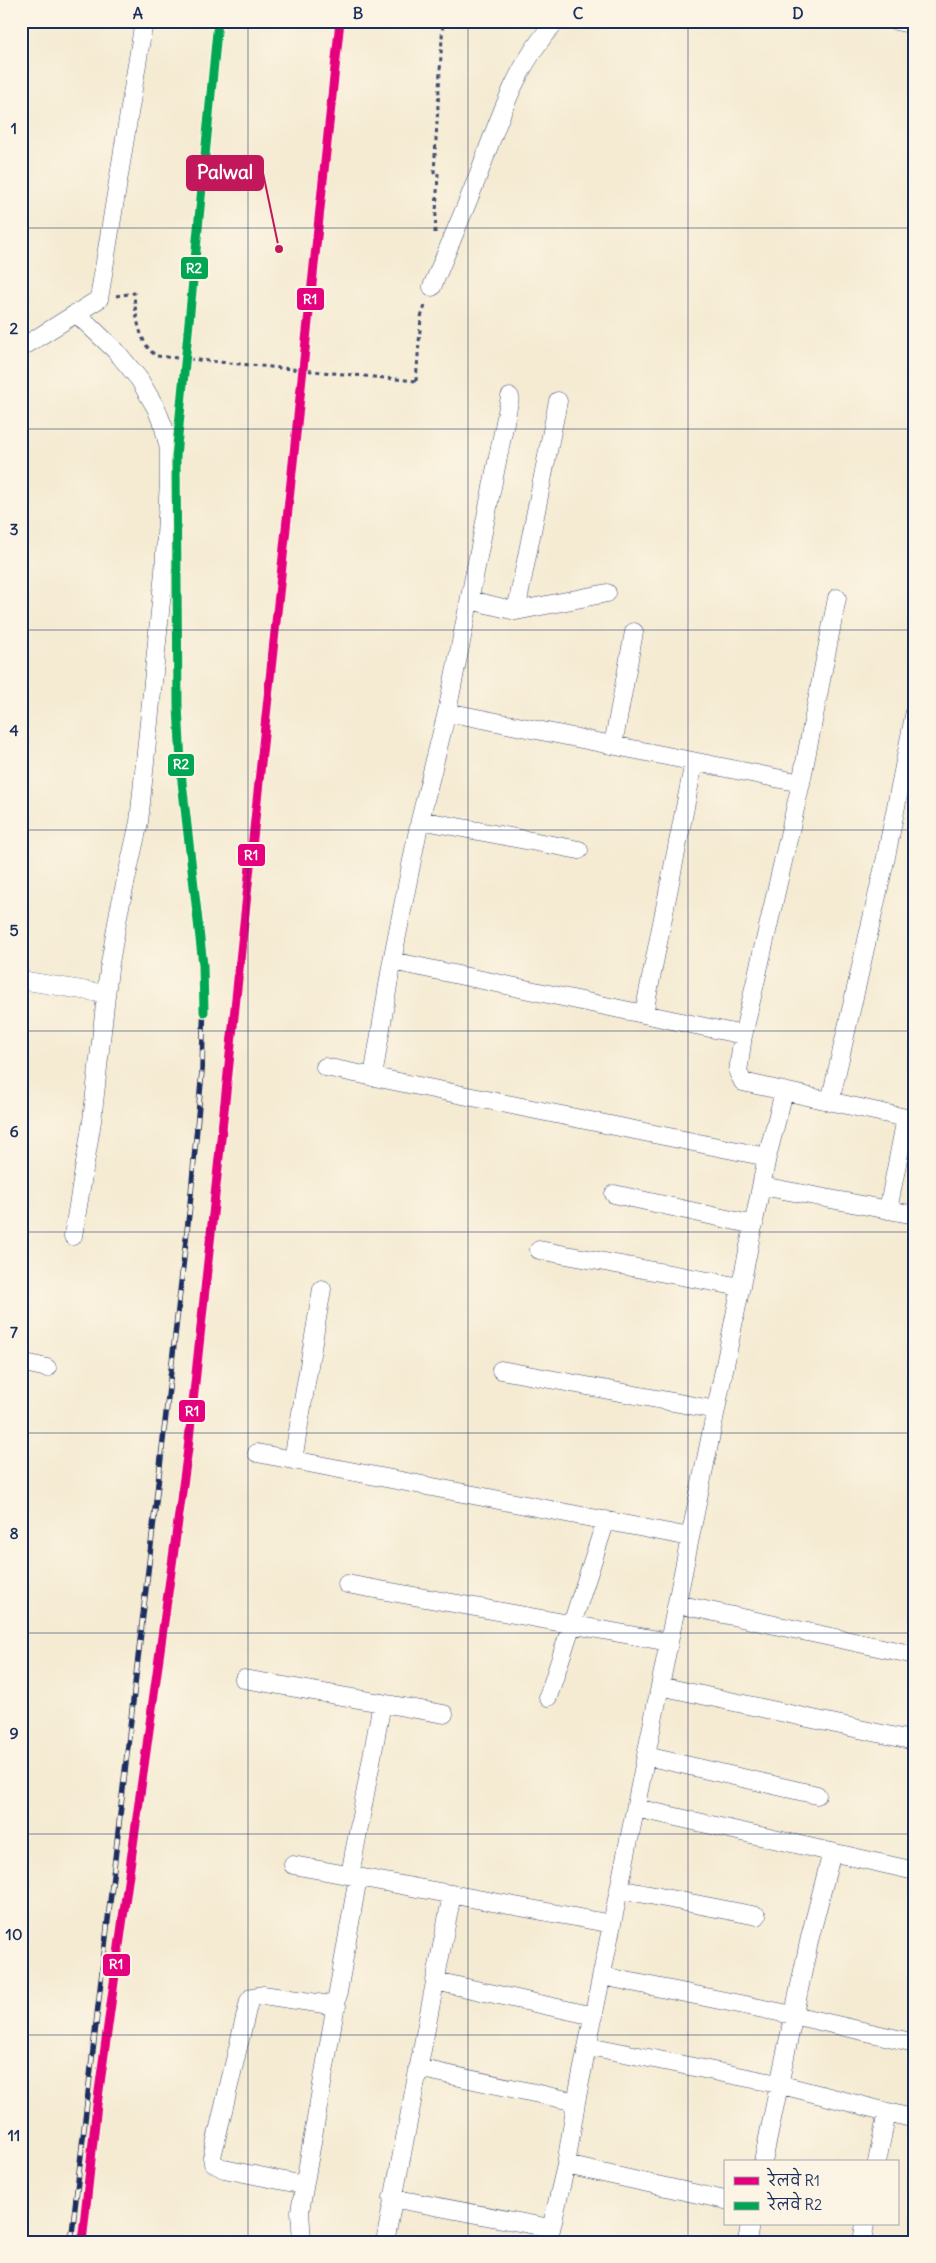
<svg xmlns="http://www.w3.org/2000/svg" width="936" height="2263" font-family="Delius,'Playpen Sans Deva',sans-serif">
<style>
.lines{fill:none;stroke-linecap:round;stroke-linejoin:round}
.minor-casing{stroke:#3c4b70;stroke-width:19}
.path{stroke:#3c4b70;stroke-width:3;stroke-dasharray:4 4;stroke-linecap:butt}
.minor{stroke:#fff;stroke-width:18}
.rail-casing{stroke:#1b2f5e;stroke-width:5.5}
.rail{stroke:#fcf5e5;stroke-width:4;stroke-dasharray:11;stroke-linecap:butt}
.path-bridge{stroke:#3c4b70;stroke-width:3;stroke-dasharray:4 4;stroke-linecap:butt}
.rail-1-casing{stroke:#fcf5e5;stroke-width:12}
.rail-2-casing{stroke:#fcf5e5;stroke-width:12}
.rail-1{stroke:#e5007d;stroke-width:9}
.rail-2{stroke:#00a651;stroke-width:9}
.grid{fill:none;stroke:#1b2f5e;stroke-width:1;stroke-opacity:0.55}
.leader{fill:none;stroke:#c2185b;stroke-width:2}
.callout-dot{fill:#c2185b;stroke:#fcf5e5;stroke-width:2}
.callout{fill:#c2185b;stroke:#c2185b;stroke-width:2}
.callout-label{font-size:19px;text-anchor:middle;font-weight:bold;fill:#fff}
.line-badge{stroke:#fcf5e5;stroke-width:2}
.badge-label{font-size:14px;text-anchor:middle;font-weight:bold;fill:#fff}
.neatline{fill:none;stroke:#1b2f5e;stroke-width:2}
.grid-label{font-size:16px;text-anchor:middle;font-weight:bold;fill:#1b2f5e}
</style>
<rect width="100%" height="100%" fill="#fcf5e5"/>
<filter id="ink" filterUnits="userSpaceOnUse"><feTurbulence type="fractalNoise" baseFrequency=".02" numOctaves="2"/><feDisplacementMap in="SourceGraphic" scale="10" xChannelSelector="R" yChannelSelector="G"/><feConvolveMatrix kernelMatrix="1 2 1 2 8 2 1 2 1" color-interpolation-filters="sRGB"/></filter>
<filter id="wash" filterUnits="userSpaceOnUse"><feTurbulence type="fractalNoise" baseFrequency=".0096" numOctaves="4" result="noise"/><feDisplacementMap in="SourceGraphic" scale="20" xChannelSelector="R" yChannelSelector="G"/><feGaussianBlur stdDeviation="1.12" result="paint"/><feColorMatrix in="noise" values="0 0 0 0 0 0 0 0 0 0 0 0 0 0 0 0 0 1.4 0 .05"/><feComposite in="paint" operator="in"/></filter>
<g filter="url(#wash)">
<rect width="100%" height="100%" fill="#f5ebd3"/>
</g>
<g filter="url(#ink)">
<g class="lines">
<g class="minor-casing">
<path id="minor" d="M 896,21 L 915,25
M 432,287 C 447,251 462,216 476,181 C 497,126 515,65 556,21
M 21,348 L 99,299 L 144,21
M 470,600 L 516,611 L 607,593
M 516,611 L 558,401
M 447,712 L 801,783
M 613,745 L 634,632
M 420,820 L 579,850
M 392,961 L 743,1035 L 738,1072 L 743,1082 L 915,1120
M 21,980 L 106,994
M 644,1013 L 694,762
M 743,1036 L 801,783 L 837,598
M 325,1067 L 767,1157 L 576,2102 L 566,2165 L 548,2242
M 373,1077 L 392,961 L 420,820 L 447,712 L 510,397
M 830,1102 L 886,857 L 915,711
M 767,1157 L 784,1092
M 762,1186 L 915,1215
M 614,1194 L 754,1225
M 888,1210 L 906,1118
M 73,1236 L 92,1121 L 109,969 L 119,911 L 139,822 L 164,572 L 169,481 L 169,449 L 164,428 L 156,408 L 139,379 L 116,351 L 76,313
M 539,1250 L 741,1287
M 21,1362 L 47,1368
M 501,1370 L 716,1410
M 257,1453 L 690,1537
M 293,1460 L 322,1289
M 347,1584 L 669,1642
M 677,1604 L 915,1655
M 244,1679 L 444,1714
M 660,1686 L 915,1741
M 548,1697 L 606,1520
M 646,1756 L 817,1795
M 636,1808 L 915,1871
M 293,1865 L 612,1924
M 350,1875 L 382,1703
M 619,1889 L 757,1916
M 602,1976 L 793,2015 L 915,2043
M 435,1981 L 594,2016
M 589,2046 L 778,2084 L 915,2119
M 418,2068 L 576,2102
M 763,2162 L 810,1937 L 832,1852
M 877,2162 L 887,2112
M 566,2165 L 725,2200
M 304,2185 L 224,2169 L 213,2163 L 212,2157 L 249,2001 L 252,1997 L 263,1995 L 337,2006
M 392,2198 L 550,2228
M 302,2242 L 300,2211 L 358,1877
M 385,2242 L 452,1894
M 747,2242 L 750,2224
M 862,2242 L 865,2224"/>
</g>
<path class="path" d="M 435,233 L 438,173 L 434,173 L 443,21
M 116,296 L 134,293 C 135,312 139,346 157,356
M 416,381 L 421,317 L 426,303"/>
<use href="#minor" class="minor"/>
<g class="rail-casing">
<path id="rail" d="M 71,2242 L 190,1205 L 202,1071 L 204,993 L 203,965 L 182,782 L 178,706 L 176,457 L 218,21
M 82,2242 L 97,2105 L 188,1449 L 340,21"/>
</g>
<use href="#rail" class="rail"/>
<path class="path-bridge" d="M 157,356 L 416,381"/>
<g class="rail-1-casing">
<path id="rail-1" d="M 82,2242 L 97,2105 L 188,1449 L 340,21"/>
</g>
<g class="rail-2-casing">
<path id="rail-2" d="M 204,1012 L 203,965 L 182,782 L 178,706 L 176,457 L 218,21"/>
</g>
<use href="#rail-1" class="rail-1"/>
<use href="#rail-2" class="rail-2"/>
</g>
</g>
<path class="grid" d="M 248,21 L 248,2242M 468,21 L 468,2242M 688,21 L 688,2242M 21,228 L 915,228M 21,429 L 915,429M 21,630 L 915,630M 21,830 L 915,830M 21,1031 L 915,1031M 21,1232 L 915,1232M 21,1433 L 915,1433M 21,1633 L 915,1633M 21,1834 L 915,1834M 21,2035 L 915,2035"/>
<path class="leader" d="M279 249L263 173"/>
<circle class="callout-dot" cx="279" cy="249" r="5"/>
<rect class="callout" x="187" y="156" width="76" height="34" rx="5"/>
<g class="callout-label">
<text x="225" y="179">Palwal</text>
</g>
<g class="line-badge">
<rect x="180" y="256" width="29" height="24" rx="5" fill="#00a651"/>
<rect x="296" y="287" width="29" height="24" rx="5" fill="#e5007d"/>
<rect x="167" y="753" width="28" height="24" rx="5" fill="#00a651"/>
<rect x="237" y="843" width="29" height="24" rx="5" fill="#e5007d"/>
<rect x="178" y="1399" width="28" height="24" rx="5" fill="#e5007d"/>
<rect x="102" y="1953" width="29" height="24" rx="5" fill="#e5007d"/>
</g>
<g class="badge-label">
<text x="194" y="273">R2</text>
<text x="310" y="304">R1</text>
<text x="181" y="769">R2</text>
<text x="251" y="860">R1</text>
<text x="192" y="1416">R1</text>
<text x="116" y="1969">R1</text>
</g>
<rect width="936" height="2263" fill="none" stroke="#fcf5e5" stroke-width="55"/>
<rect x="724" y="2160" width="175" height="65" fill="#fcf5e5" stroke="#a2a6af"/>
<rect x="734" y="2177" width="25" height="8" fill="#e5007d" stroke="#a2a6af"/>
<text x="768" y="2186" font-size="15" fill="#1b2f5e">रेलवे R1</text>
<rect x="734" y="2202" width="25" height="8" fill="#00a651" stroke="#a2a6af"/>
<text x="768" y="2210" font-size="15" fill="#1b2f5e">रेलवे R2</text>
<rect x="28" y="28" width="880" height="2208" class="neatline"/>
<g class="grid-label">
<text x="138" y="19">A</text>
<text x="358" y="19">B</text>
<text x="578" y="19">C</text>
<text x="798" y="19">D</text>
<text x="14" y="134">1</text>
<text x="14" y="334">2</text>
<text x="14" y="535">3</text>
<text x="14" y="736">4</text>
<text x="14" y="936">5</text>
<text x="14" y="1137">6</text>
<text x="14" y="1338">7</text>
<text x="14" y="1539">8</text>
<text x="14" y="1739">9</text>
<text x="14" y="1940">10</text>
<text x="14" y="2141">11</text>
</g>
</svg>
